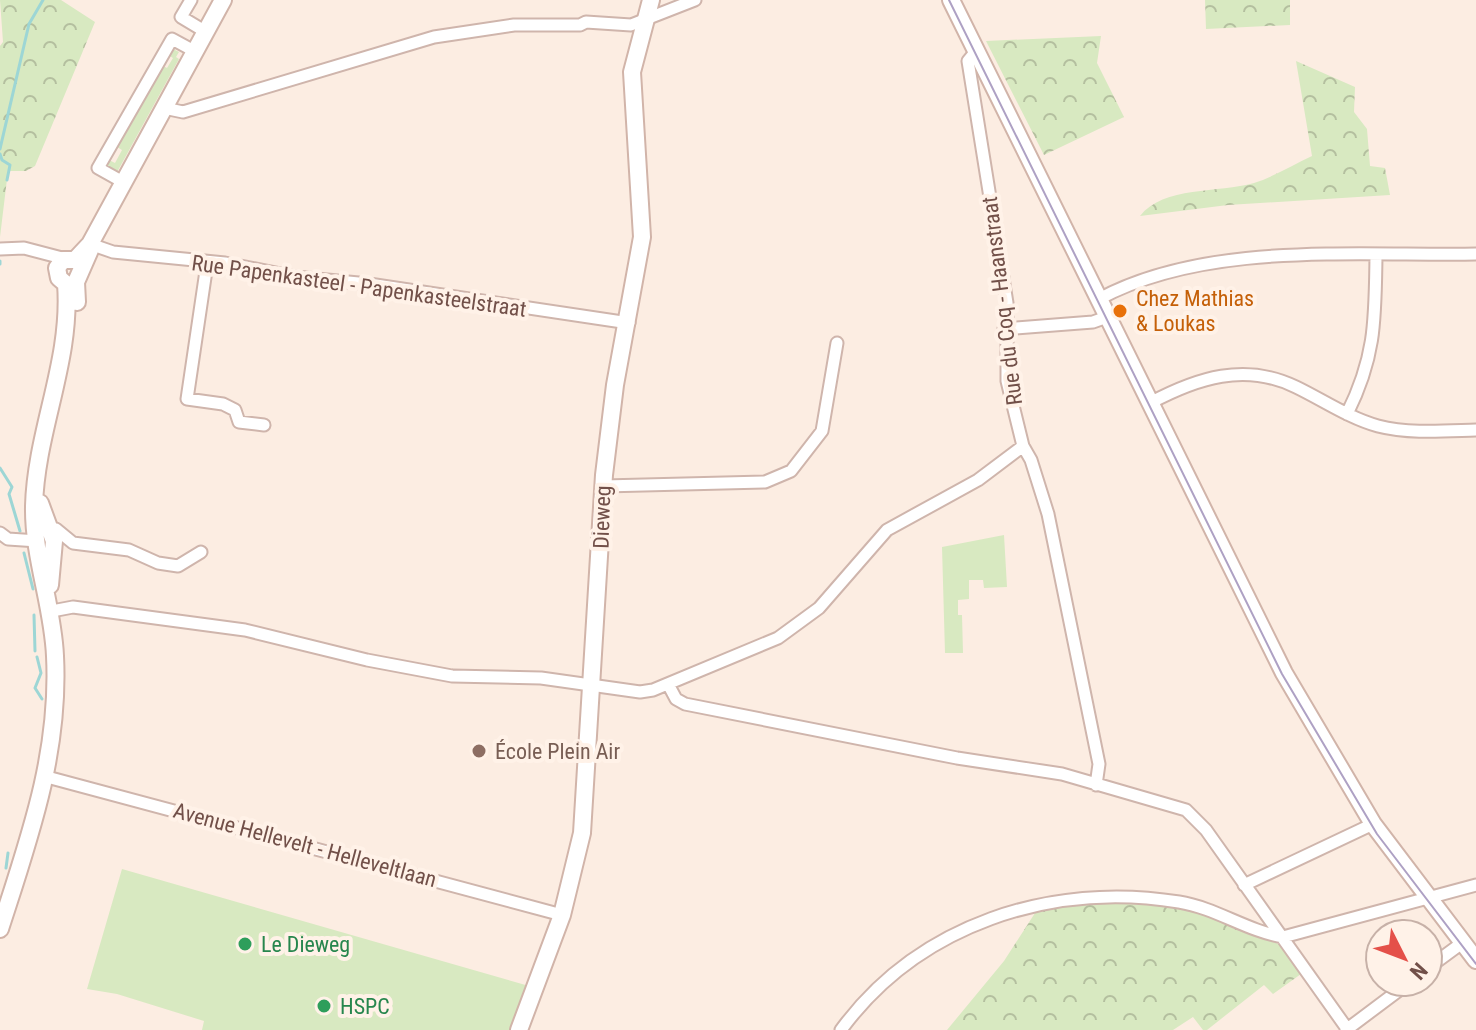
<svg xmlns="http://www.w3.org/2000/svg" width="1476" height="1030" font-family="'Roboto Condensed',sans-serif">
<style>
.green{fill:#d8e9c1}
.forest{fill:url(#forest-crowns)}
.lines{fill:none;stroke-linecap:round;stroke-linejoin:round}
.stream{stroke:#9dd6d5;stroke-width:3}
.street-casing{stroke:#cfb5ac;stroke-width:15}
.secondary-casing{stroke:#d1b4a9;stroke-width:20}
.street{stroke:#fff;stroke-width:11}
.secondary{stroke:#fff;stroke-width:16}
.tram{stroke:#aea1c4;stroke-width:2}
.food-dot{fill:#e8710a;stroke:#fff2e8;stroke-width:3}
.education-dot{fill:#8d6e63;stroke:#fff2e8;stroke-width:3}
.leisure-dot{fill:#2e9e5b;stroke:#fff2e8;stroke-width:3}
.labels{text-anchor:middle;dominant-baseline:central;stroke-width:8;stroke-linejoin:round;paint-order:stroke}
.street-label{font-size:22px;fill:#725049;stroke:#fff2e8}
.food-label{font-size:22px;fill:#c56008;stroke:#fff2e8;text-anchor:start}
.education-label{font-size:22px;fill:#785e54;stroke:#fff2e8;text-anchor:start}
.leisure-label{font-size:22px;fill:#27864d;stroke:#fff2e8;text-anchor:start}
</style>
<defs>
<pattern id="forest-crowns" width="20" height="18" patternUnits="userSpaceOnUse" patternTransform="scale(2)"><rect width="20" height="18" fill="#d8e9c1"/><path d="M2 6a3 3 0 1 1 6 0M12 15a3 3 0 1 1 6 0" fill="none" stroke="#b4bf9f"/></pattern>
</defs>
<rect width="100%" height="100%" fill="#fcede2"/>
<path class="green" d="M 169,47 L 179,52 L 176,57 L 179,59 L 116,174 L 103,167 L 107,159 L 115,163 L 122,150 L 114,145 L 159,64 L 167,68 L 173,58 L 165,53 Z
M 1004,535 L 1007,587 L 984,588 L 983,580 L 969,580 L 969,599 L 958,600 L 958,615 L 962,615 L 963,653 L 945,653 L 942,547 Z
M 122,869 L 529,986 L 509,1030 L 202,1030 L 204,1021 L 117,994 L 87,989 Z"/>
<path class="forest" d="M 0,0 L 61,0 L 95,22 L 35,166 L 26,171 L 8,171 L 0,237 L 0,46 L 3,42 Z
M 1205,0 L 1290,0 L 1290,25 L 1206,29 Z
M 1101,36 L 1097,63 L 1124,117 L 1044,155 L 986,41 Z
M 1296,61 L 1355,87 L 1354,112 L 1367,129 L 1370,166 L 1385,168 L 1390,195 L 1228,205 L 1140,216 C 1163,186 1219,193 1254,183 C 1273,177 1293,165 1312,156 Z
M 1107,902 L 1185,908 L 1220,920 L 1281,945 L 1301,974 L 1273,994 L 1264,985 L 1207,1030 L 1203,1030 L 1193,1017 L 1173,1030 L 947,1030 L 1004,961 L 1035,913 L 1051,907 Z"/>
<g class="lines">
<path class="stream" d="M 0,149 L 29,24 L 43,0
M 0,154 L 2,160 L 10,165 L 7,180
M 0,264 L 0,261
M 0,468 L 12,487 L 9,494 L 20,531
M 24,553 L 33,589
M 34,615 L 35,651
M 37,657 L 41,673 L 35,688 L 42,699
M 6,868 L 8,853"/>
<g class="street-casing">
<path id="street" d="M 191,0 L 181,17 L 206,32
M 977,50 L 968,61 L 1007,303 L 1007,381 L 1023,446 L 1031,460 L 1048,514 L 1099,764 L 1096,785
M 164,108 L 183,112 L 434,37 L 514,25 L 580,25 L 586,22 L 631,25 L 695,0
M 123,182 L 98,168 L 172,39 L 196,52
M 90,244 L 113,252 L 225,263 L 296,277 L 369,284 L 629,323
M 0,249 L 24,248 L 66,259
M 207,264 L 187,399 L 223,404 L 235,410 L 239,422 L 264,425
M 1099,299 C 1206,241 1357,256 1476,254
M 1004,329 L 1093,322 L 1107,317
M 1150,403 C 1197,378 1245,362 1296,387 C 1323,400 1349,418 1378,426 C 1409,434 1444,431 1476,430
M 1347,414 C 1376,356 1375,319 1376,256
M 604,486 L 765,482 L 791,471 L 822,431 L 837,343
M 48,530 L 56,529 L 73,543 L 129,550 L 158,563 L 178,566 L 201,552
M 0,533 L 8,539 L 38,541
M 52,611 L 73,607 L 245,630 L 367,660 L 452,676 L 541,678 L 640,692 L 653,690 L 778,638 L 819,608 L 887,530 L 978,480 L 1023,446
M 668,684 L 676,699 L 685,704 L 957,758 L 1062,774 L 1186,810 L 1206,830 L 1348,1030
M 47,777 L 562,915
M 1244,885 L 1373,824
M 1428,968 L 1462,943
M 841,1030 C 918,925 1051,881 1179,902 C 1216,908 1247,931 1283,937 L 1476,885
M 1346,1030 L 1410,982"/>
</g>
<g class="secondary-casing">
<path id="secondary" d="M 951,0 L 1284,673 L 1373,824 L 1476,960
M 77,302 L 76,282 L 90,250
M 40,503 L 54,541 L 50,585
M 0,929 C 29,839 60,753 55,656 C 53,606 33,557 34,506 C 36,430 72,361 66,284 L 59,278 L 57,268 L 63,260 L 75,260 L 90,244 L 223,0
M 519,1030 L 562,915 L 582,833 L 604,475 L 615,385 L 642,237 L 632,72 L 651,0"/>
</g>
<use href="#street" class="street"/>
<use href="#secondary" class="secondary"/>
<path class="tram" d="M 949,0 L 1282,674 L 1377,834 L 1476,964"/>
</g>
<circle class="food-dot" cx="1120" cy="311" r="8"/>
<circle class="education-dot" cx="479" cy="751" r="8"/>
<g class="leisure-dot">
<circle cx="245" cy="944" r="8"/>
<circle cx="324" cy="1006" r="8"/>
</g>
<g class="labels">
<g class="street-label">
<text transform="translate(359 286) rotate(8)">Rue Papenkasteel - Papenkasteelstraat</text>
<text transform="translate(1002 301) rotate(-97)">Rue du Coq - Haanstraat</text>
<text transform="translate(602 517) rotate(-88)">Dieweg</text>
<text transform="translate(305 845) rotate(15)">Avenue Hellevelt - Helleveltlaan</text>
</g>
<g class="food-label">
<text x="1136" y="298">Chez Mathias<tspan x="1136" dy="25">&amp; Loukas</tspan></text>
</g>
<g class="education-label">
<text x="495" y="751">École Plein Air</text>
</g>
<g class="leisure-label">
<text x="261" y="944">Le Dieweg</text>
<text x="340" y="1006">HSPC</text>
</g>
</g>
<g transform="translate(1404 958) rotate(132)"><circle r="38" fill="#fff2e8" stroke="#c7b1a8" stroke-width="2"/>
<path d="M0-6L14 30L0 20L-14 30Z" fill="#e45049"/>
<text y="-12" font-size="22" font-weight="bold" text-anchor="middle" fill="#725049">N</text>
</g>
</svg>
